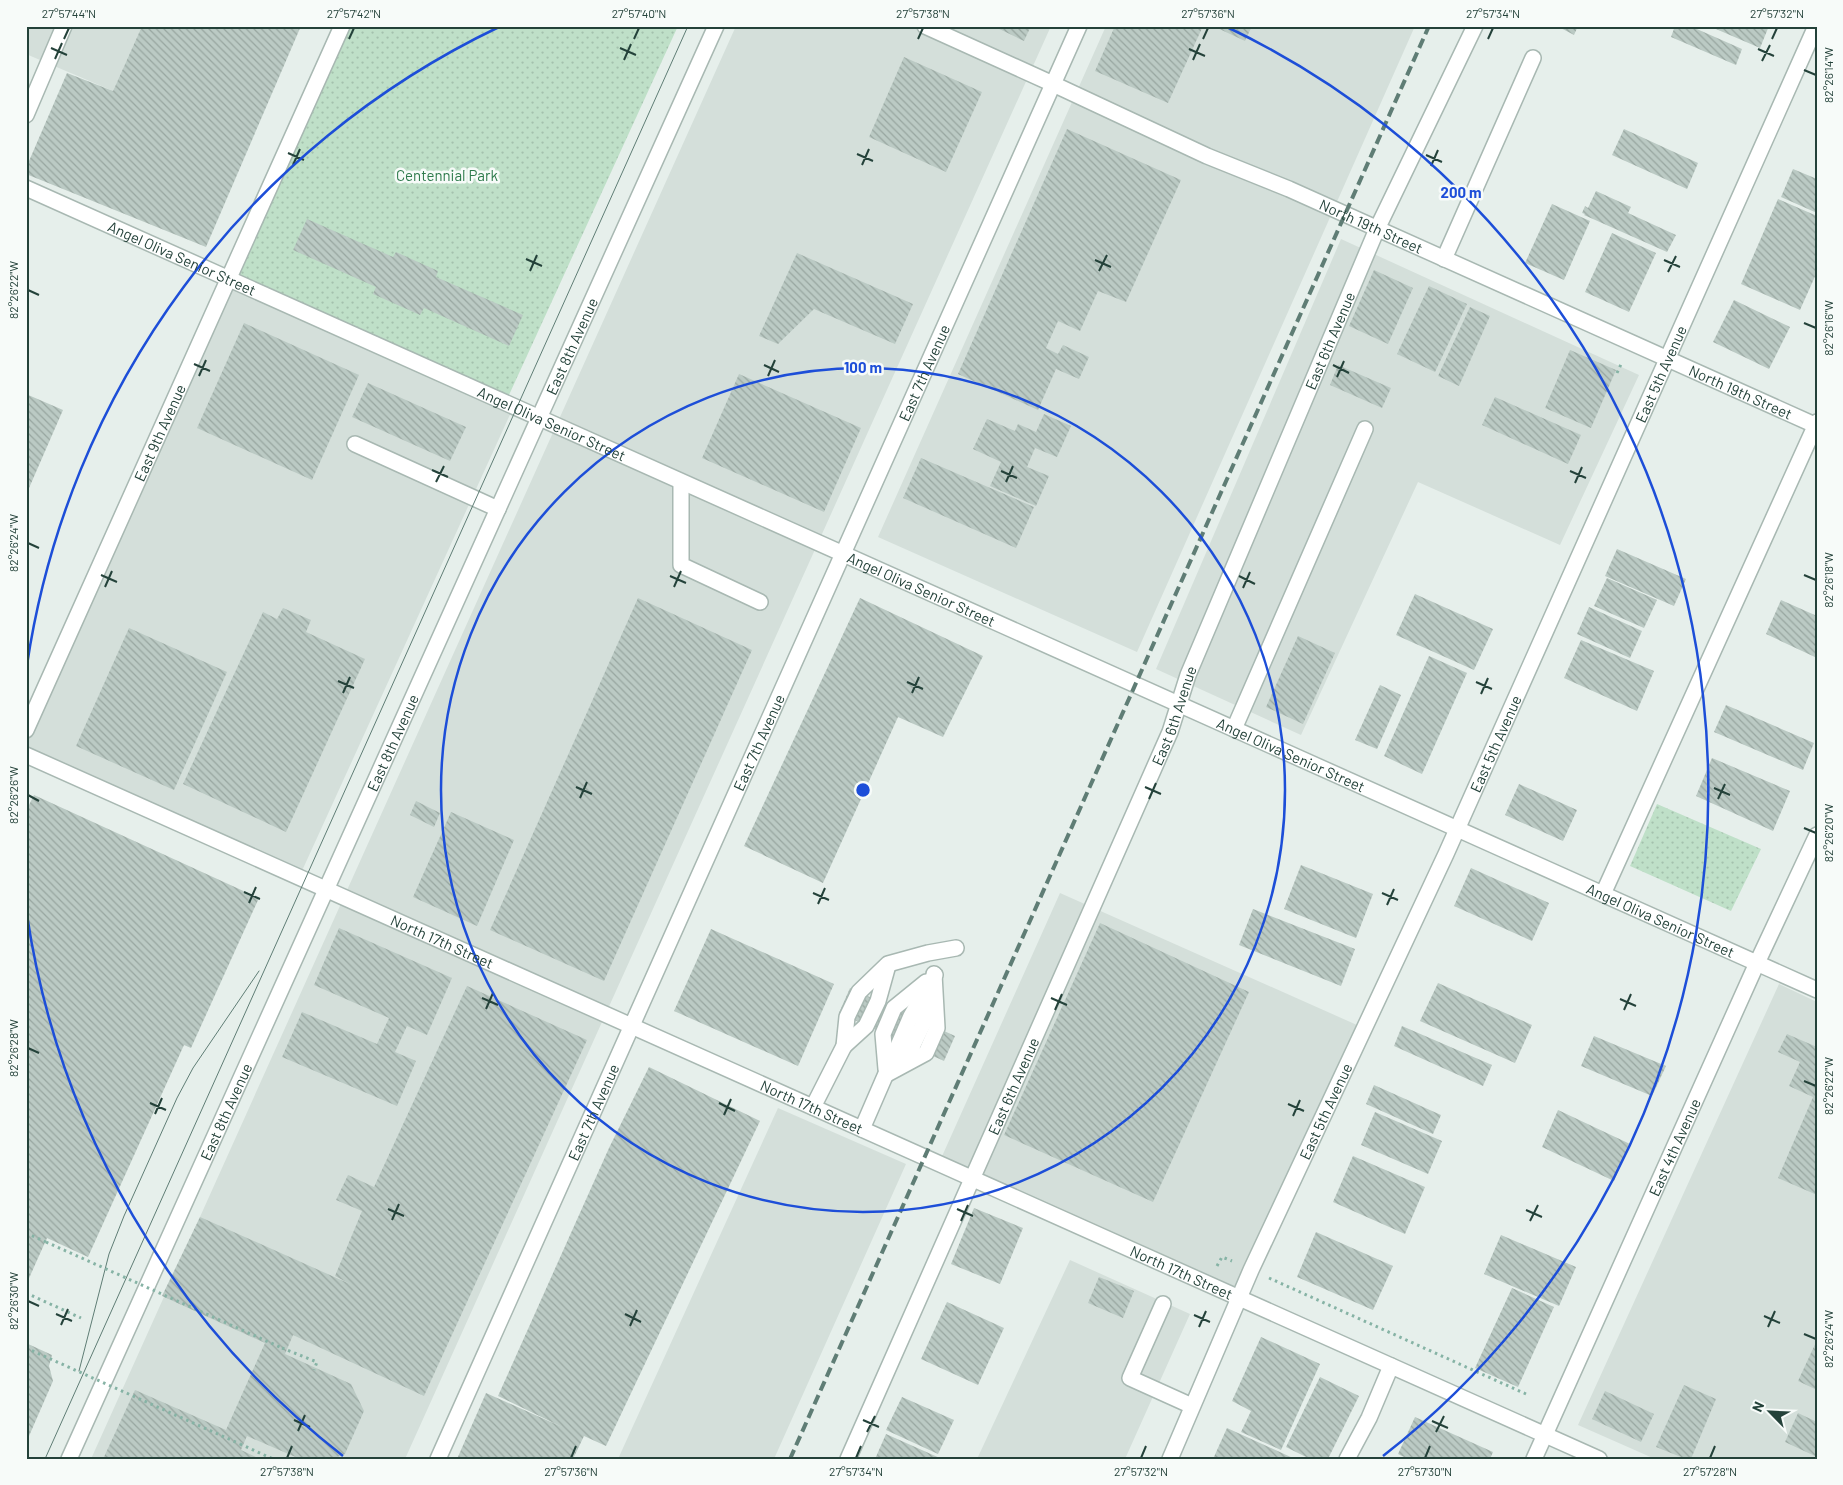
<svg xmlns="http://www.w3.org/2000/svg" width="1843" height="1485" font-family="Barlow,sans-serif">
<style>
.built{fill:#d4dfda}
.park{fill:url(#park-dots)}
.building{fill:url(#building-back-hatch)}
.lines{fill:none;stroke-linecap:round;stroke-linejoin:round}
.minor-casing{stroke:#a8b8b2;stroke-width:18}
.path{stroke:#86b3a5;stroke-width:3;stroke-dasharray:2.5 4;stroke-linecap:butt}
.minor{stroke:#fff;stroke-width:15}
.tram{stroke:#5f7d75;stroke-width:1}
.rail{stroke:#5f7d75;stroke-width:4;stroke-dasharray:10 5;stroke-linecap:butt}
.path-bridge{stroke:#86b3a5;stroke-width:3;stroke-dasharray:2.5 4;stroke-linecap:butt}
.ticks{fill:none;stroke:#24423a;stroke-width:2}
.ring{fill:none;stroke:#1d4ed8;stroke-width:2.5}
.labels{text-anchor:middle;dominant-baseline:central;stroke-width:5;stroke-linejoin:round;paint-order:stroke}
.park-label{font-size:15px;fill:#2d7a4b;stroke:#f7fbf9}
.street-label{font-size:15px;fill:#24423a;stroke:#f7fbf9}
.centre{fill:#1d4ed8;stroke:#f7fbf9;stroke-width:2.5}
.ring-label{font-size:15px;text-anchor:middle;font-weight:bold;fill:#1d4ed8;stroke:#f7fbf9;stroke-width:5;stroke-linejoin:round;paint-order:stroke}
.neatline{fill:none;stroke:#24423a;stroke-width:2}
.ticks-label{font-size:12px;text-anchor:middle;fill:#24423a}
</style>
<defs>
<pattern id="park-dots" width="8" height="8" patternUnits="userSpaceOnUse" patternTransform="scale(1.25)"><rect width="8" height="8" fill="#bfe0c8"/><path d="M2 2h.1M6 6h.1" fill="none" stroke="#a4c1ad" stroke-width="1.8" stroke-linecap="round"/></pattern>
<pattern id="building-back-hatch" width="6" height="6" patternUnits="userSpaceOnUse" patternTransform="scale(1.25)"><rect width="6" height="6" fill="#bbcac4"/><path d="M-1 5l2 2M0 0l6 6M5-1l2 2" fill="none" stroke="#98a6a0"/></pattern>
</defs>
<rect width="100%" height="100%" fill="#e6efeb"/>
<path class="built" d="M 26,26 L 142,26 L 113,91 L 26,54 Z
M 736,26 L 1051,26 L 405,1459 L 91,1459 Z
M 1106,26 L 1415,26 L 1137,652 L 878,537 Z
M 1341,239 L 1639,375 L 1560,545 L 1418,482 L 1301,735 L 1156,669 Z
M 231,280 L 513,408 L 301,873 L 26,748 L 26,742 Z
M 1060,893 L 1357,1025 L 1237,1296 L 939,1163 Z
M 1779,984 L 1817,1002 L 1817,1459 L 1655,1459 L 1578,1425 Z
M 778,1108 L 906,1164 L 774,1459 L 618,1459 Z
M 1070,1260 L 1190,1314 L 1125,1459 L 977,1459 Z"/>
<path class="park" d="M 350,26 L 678,26 L 509,395 L 239,276 Z
M 1657,804 L 1761,849 L 1731,911 L 1630,866 Z"/>
<path class="building" d="M 142,26 L 301,26 L 206,247 L 26,174 L 26,168 L 67,73 L 113,91 Z
M 993,26 L 1031,26 L 1024,41 Z
M 1115,26 L 1203,26 L 1168,103 L 1095,71 Z
M 1213,26 L 1252,26 L 1245,41 Z
M 1557,26 L 1578,26 L 1574,35 Z
M 1675,26 L 1690,26 L 1742,49 L 1736,65 L 1671,37 Z
M 1709,26 L 1769,26 L 1760,48 Z
M 904,57 L 982,92 L 946,172 L 869,137 Z
M 1067,129 L 1181,180 L 1126,302 L 1098,291 L 1080,331 L 1058,321 L 1046,348 L 1058,354 L 1063,345 L 1089,357 L 1079,379 L 1056,369 L 1038,410 L 958,374 Z
M 1624,129 L 1698,163 L 1687,189 L 1612,155 Z
M 1793,169 L 1817,179 L 1817,213 L 1781,197 Z
M 1596,191 L 1631,207 L 1628,213 L 1676,235 L 1667,252 L 1584,215 L 1585,214 L 1582,213 L 1585,206 L 1588,208 Z
M 1778,199 L 1817,216 L 1817,272 L 1800,310 L 1741,284 Z
M 1552,204 L 1590,221 L 1564,280 L 1525,263 Z
M 307,219 L 393,257 L 396,252 L 438,271 L 436,277 L 523,315 L 509,346 L 424,308 L 420,315 L 373,294 L 376,287 L 293,250 Z
M 1612,233 L 1656,253 L 1629,312 L 1585,292 Z
M 797,253 L 913,304 L 895,344 L 814,309 L 778,344 L 759,336 Z
M 1374,270 L 1413,288 L 1388,344 L 1349,326 Z
M 1429,286 L 1467,304 L 1435,372 L 1397,354 Z
M 1734,300 L 1790,327 L 1769,369 L 1713,342 Z
M 1470,307 L 1490,316 L 1459,386 L 1438,376 Z
M 244,323 L 359,375 L 312,480 L 197,428 Z
M 1570,350 L 1616,370 L 1591,428 L 1545,408 Z
M 1338,365 L 1391,388 L 1382,408 L 1330,385 Z
M 739,374 L 861,428 L 824,512 L 702,458 Z
M 368,383 L 466,427 L 450,461 L 352,417 Z
M 26,394 L 63,410 L 26,495 Z
M 1495,397 L 1581,435 L 1568,464 L 1482,425 Z
M 1044,414 L 1071,426 L 1057,457 L 1035,448 L 1027,467 L 1049,476 L 1036,506 L 990,486 L 1001,462 L 973,449 L 987,419 L 1015,431 L 1018,424 L 1036,432 Z
M 921,458 L 1034,507 L 1016,548 L 903,498 Z
M 1617,549 L 1686,579 L 1674,606 L 1605,576 Z
M 1607,578 L 1657,600 L 1644,628 L 1594,606 Z
M 1415,594 L 1493,629 L 1474,670 L 1396,635 Z
M 638,598 L 752,650 L 604,981 L 490,930 Z
M 860,598 L 983,656 L 943,737 L 898,717 L 823,883 L 744,846 Z
M 1781,600 L 1817,616 L 1817,658 L 1766,634 Z
M 1589,607 L 1642,631 L 1630,658 L 1577,634 Z
M 283,608 L 311,620 L 306,632 L 365,659 L 286,832 L 183,784 L 263,612 L 277,619 Z
M 129,628 L 227,672 L 174,790 L 76,746 Z
M 1298,636 L 1335,653 L 1303,724 L 1266,707 Z
M 1581,640 L 1654,671 L 1637,711 L 1564,678 Z
M 1429,656 L 1467,673 L 1422,774 L 1384,756 Z
M 1380,685 L 1401,695 L 1377,749 L 1355,740 Z
M 1726,705 L 1814,743 L 1803,770 L 1714,732 Z
M 1712,758 L 1790,791 L 1773,831 L 1696,796 Z
M 1519,784 L 1577,810 L 1563,841 L 1505,815 Z
M 34,795 L 259,898 L 191,1048 L 184,1045 L 88,1257 L 47,1238 L 26,1285 L 26,811 Z
M 416,801 L 440,813 L 434,827 L 410,815 Z
M 451,812 L 514,840 L 477,926 L 413,897 Z
M 1301,865 L 1373,894 L 1356,938 L 1284,909 Z
M 1471,868 L 1549,903 L 1532,941 L 1454,906 Z
M 1253,909 L 1355,949 L 1341,986 L 1239,945 Z
M 1100,923 L 1249,992 L 1153,1202 L 1004,1135 Z
M 339,928 L 452,978 L 427,1035 L 407,1026 L 395,1052 L 416,1061 L 397,1106 L 282,1057 L 302,1012 L 377,1044 L 389,1018 L 314,985 Z
M 711,929 L 834,984 L 798,1066 L 674,1011 Z
M 1438,983 L 1532,1025 L 1515,1063 L 1420,1021 Z
M 467,986 L 587,1040 L 424,1396 L 293,1335 L 285,1354 L 351,1384 L 364,1411 L 345,1454 L 332,1459 L 300,1459 L 247,1436 L 241,1450 L 260,1459 L 103,1459 L 135,1390 L 226,1430 L 265,1343 L 162,1296 L 200,1217 L 350,1284 L 335,1276 L 362,1211 L 336,1200 L 348,1175 L 374,1187 Z
M 850,988 L 955,1036 L 944,1061 L 839,1013 Z
M 1402,1026 L 1492,1065 L 1483,1086 L 1394,1046 Z
M 1787,1034 L 1817,1047 L 1817,1195 L 1778,1178 L 1813,1097 L 1789,1086 L 1800,1062 L 1778,1052 Z
M 1594,1036 L 1666,1066 L 1652,1096 L 1581,1066 Z
M 649,1067 L 760,1121 L 606,1446 L 584,1436 L 573,1459 L 457,1459 L 486,1393 L 562,1427 L 498,1396 L 609,1148 Z
M 1374,1085 L 1441,1115 L 1433,1134 L 1366,1104 Z
M 1558,1110 L 1630,1144 L 1614,1181 L 1542,1147 Z
M 1375,1112 L 1442,1141 L 1428,1174 L 1361,1145 Z
M 1353,1156 L 1425,1187 L 1405,1234 L 1333,1202 Z
M 974,1208 L 1023,1228 L 1000,1284 L 951,1264 Z
M 1316,1232 L 1393,1266 L 1373,1310 L 1297,1277 Z
M 1501,1235 L 1576,1267 L 1559,1306 L 1484,1274 Z
M 1099,1277 L 1134,1291 L 1123,1318 L 1088,1303 Z
M 1512,1288 L 1554,1307 L 1518,1387 L 1475,1368 Z
M 947,1302 L 1004,1328 L 978,1385 L 921,1359 Z
M 1261,1337 L 1320,1364 L 1281,1450 L 1241,1432 L 1251,1411 L 1232,1401 Z
M 1817,1340 L 1817,1390 L 1798,1381 Z
M 26,1343 L 52,1355 L 49,1366 L 53,1381 L 26,1443 Z
M 1320,1377 L 1359,1396 L 1328,1459 L 1310,1459 L 1286,1447 Z
M 1684,1385 L 1716,1399 L 1691,1459 L 1686,1459 L 1656,1447 Z
M 1605,1391 L 1654,1414 L 1641,1442 L 1592,1419 Z
M 902,1397 L 954,1420 L 938,1454 L 886,1430 Z
M 1798,1413 L 1817,1422 L 1817,1457 L 1785,1442 Z
M 1415,1417 L 1493,1452 L 1490,1459 L 1408,1459 L 1398,1454 Z
M 1227,1428 L 1295,1459 L 1213,1459 Z
M 886,1434 L 942,1459 L 875,1459 Z"/>
<g class="lines">
<g class="minor-casing">
<g id="minor">
<path id="s1" d="M 925,26 L 1053,84 L 1207,156 L 1289,189 L 1817,426"/>
<path d="M 26,115 L 64,26"/>
<path id="s2" d="M 26,188 L 1817,990"/>
<path d="M 1444,259 L 1533,58"/>
<path d="M 355,444 L 498,509"/>
<path d="M 681,482 L 681,565 L 760,602"/>
<path d="M 1234,729 L 1365,429"/>
<path id="s3" d="M 26,730 L 342,26"/>
<path id="s4" d="M 26,755 L 1599,1459"/>
<path d="M 1603,894 L 1817,422"/>
<path d="M 844,1046 L 866,1026 L 878,1001 L 888,965"/>
<path d="M 895,1065 L 912,1047 L 924,1022 L 931,993"/>
<path d="M 886,1069 L 883,1034 L 894,1008 L 926,982"/>
<path d="M 887,1074 L 926,1053 L 937,1028 L 934,974"/>
<path d="M 813,1107 L 844,1046 L 847,1017 L 859,992 L 888,964 L 928,953 L 956,948"/>
<path d="M 862,1129 L 911,1016 L 935,975"/>
<path d="M 1163,1304 L 1130,1378 L 1192,1406"/>
<path id="s5" d="M 69,1459 L 716,26"/>
<path id="s6" d="M 438,1459 L 1079,26"/>
<path id="s7" d="M 848,1459 L 1170,732 L 1188,675 L 1377,229 L 1475,26"/>
<path id="s8" d="M 1170,1459 L 1251,1270 L 1446,854 L 1816,26"/>
<path d="M 1347,1459 L 1369,1418 L 1391,1366"/>
<path id="s9" d="M 1534,1459 L 1757,963 L 1817,835"/>
</g>
</g>
<path class="path" d="M 1617,373 L 1622,362
M 26,1233 L 46,1242
M 1217,1266 L 1222,1257 L 1232,1261
M 1269,1278 L 1526,1394
M 26,1293 L 81,1318
M 282,1348 L 317,1362 L 314,1370
M 240,1444 L 273,1459"/>
<use href="#minor" class="minor"/>
<path class="tram" d="M 79,1371 L 109,1254 L 124,1216 L 177,1098 L 193,1068 L 259,971
M 45,1459 L 688,26"/>
<path class="rail" d="M 790,1459 L 1429,26"/>
<path class="path-bridge" d="M 46,1242 L 282,1348
M 26,1348 L 240,1444"/>
</g>
<path class="ticks" d="M 64,39 L 69,28M 349,39 L 354,28M 634,39 L 639,28M 918,39 L 923,28M 1203,39 L 1208,28M 1488,39 L 1493,28M 1772,39 L 1777,28M 51,48 L 67,55M 620,48 L 636,55M 1189,49 L 1205,56M 1758,49 L 1774,56M 55,59 L 62,43M 624,60 L 631,44M 1193,60 L 1200,44M 1762,61 L 1770,45M 1804,70 L 1816,75M 288,153 L 304,160M 857,154 L 873,161M 1426,155 L 1442,162M 293,165 L 300,149M 862,165 L 869,149M 1431,166 L 1438,150M 526,259 L 542,266M 1095,260 L 1111,267M 1664,260 L 1680,267M 530,271 L 537,255M 1099,271 L 1107,255M 1668,272 L 1676,256M 28,290 L 39,295M 1804,323 L 1816,328M 194,364 L 210,371M 764,365 L 779,372M 1333,365 L 1349,373M 199,376 L 206,360M 768,376 L 775,360M 1337,377 L 1344,361M 432,470 L 448,477M 1001,471 L 1017,478M 1570,471 L 1586,478M 436,482 L 444,466M 1006,482 L 1013,466M 1575,483 L 1582,467M 28,543 L 39,548M 101,575 L 117,582M 1804,575 L 1816,580M 670,576 L 686,583M 1239,576 L 1255,584M 105,587 L 112,571M 674,587 L 681,571M 1243,588 L 1250,572M 338,681 L 354,688M 907,682 L 923,689M 1476,682 L 1492,689M 343,693 L 350,677M 912,693 L 919,677M 1481,694 L 1488,678M 576,787 L 592,794M 1145,787 L 1161,794M 1714,788 L 1730,795M 28,795 L 39,801M 580,798 L 587,782M 1149,799 L 1156,783M 1718,799 L 1725,784M 1804,828 L 1816,833M 244,892 L 260,899M 813,893 L 829,900M 1382,893 L 1398,900M 249,903 L 256,887M 818,904 L 825,888M 1387,905 L 1394,889M 482,998 L 498,1005M 1051,998 L 1067,1005M 1620,999 L 1636,1006M 486,1009 L 493,993M 1055,1010 L 1062,994M 1624,1010 L 1631,994M 28,1048 L 39,1053M 1804,1081 L 1816,1086M 150,1103 L 166,1110M 719,1103 L 735,1111M 1288,1104 L 1304,1111M 155,1114 L 162,1098M 724,1115 L 731,1099M 1293,1116 L 1300,1100M 388,1209 L 404,1216M 957,1209 L 973,1216M 1526,1210 L 1542,1217M 392,1220 L 399,1204M 961,1221 L 968,1205M 1530,1221 L 1538,1205M 28,1301 L 39,1306M 56,1314 L 72,1321M 625,1314 L 641,1322M 1194,1315 L 1210,1322M 1764,1316 L 1780,1323M 61,1325 L 68,1309M 630,1326 L 637,1310M 1199,1327 L 1206,1311M 1768,1327 L 1775,1311M 1804,1334 L 1816,1339M 294,1420 L 310,1427M 863,1420 L 879,1427M 1432,1421 L 1448,1428M 298,1431 L 305,1415M 867,1432 L 875,1416M 1436,1432 L 1444,1416M 287,1458 L 292,1446M 571,1458 L 576,1446M 856,1458 L 861,1446M 1141,1458 L 1146,1446M 1425,1458 L 1430,1446M 1710,1458 L 1715,1446"/>
<g class="ring">
<circle cx="863" cy="790" r="422"/>
<path d="M343 1456A845 845 0 0 1 27 915M27 665A845 845 0 0 1 499 27M1227 27A845 845 0 0 1 1383 1456"/>
</g>
<g class="labels">
<g class="park-label">
<text x="447" y="175">Centennial Park</text>
</g>
<g class="street-label">
<text stroke="none"><textPath href="#s1" startOffset="489">North 19th Street</textPath></text>
<text stroke="none"><textPath href="#s2" startOffset="171">Angel Oliva Senior Street</textPath></text>
<text stroke="none"><textPath href="#s7" startOffset="1218">East 6th Avenue</textPath></text>
<text stroke="none"><textPath href="#s5" startOffset="1221">East 8th Avenue</textPath></text>
<text stroke="none"><textPath href="#s6" startOffset="1190">East 7th Avenue</textPath></text>
<text stroke="none"><textPath href="#s8" startOffset="1191">East 5th Avenue</textPath></text>
<text stroke="none"><textPath href="#s1" startOffset="894">North 19th Street</textPath></text>
<text stroke="none"><textPath href="#s2" startOffset="576">Angel Oliva Senior Street</textPath></text>
<text stroke="none"><textPath href="#s3" startOffset="326">East 9th Avenue</textPath></text>
<text stroke="none"><textPath href="#s2" startOffset="981">Angel Oliva Senior Street</textPath></text>
<text stroke="none"><textPath href="#s7" startOffset="812">East 6th Avenue</textPath></text>
<text stroke="none"><textPath href="#s5" startOffset="786">East 8th Avenue</textPath></text>
<text stroke="none"><textPath href="#s6" startOffset="785">East 7th Avenue</textPath></text>
<text stroke="none"><textPath href="#s8" startOffset="786">East 5th Avenue</textPath></text>
<text stroke="none"><textPath href="#s2" startOffset="1386">Angel Oliva Senior Street</textPath></text>
<text stroke="none"><textPath href="#s2" startOffset="1791">Angel Oliva Senior Street</textPath></text>
<text stroke="none"><textPath href="#s4" startOffset="456">North 17th Street</textPath></text>
<text stroke="none"><textPath href="#s7" startOffset="408">East 6th Avenue</textPath></text>
<text stroke="none"><textPath href="#s4" startOffset="861">North 17th Street</textPath></text>
<text stroke="none"><textPath href="#s8" startOffset="381">East 5th Avenue</textPath></text>
<text stroke="none"><textPath href="#s5" startOffset="381">East 8th Avenue</textPath></text>
<text stroke="none"><textPath href="#s6" startOffset="380">East 7th Avenue</textPath></text>
<text stroke="none"><textPath href="#s9" startOffset="342">East 4th Avenue</textPath></text>
<text stroke="none"><textPath href="#s4" startOffset="1266">North 17th Street</textPath></text>
</g>
</g>
<circle cx="863" cy="790" r="8" class="centre"/>
<g class="ring-label">
<text x="1461" y="198">200 m</text>
<text x="863" y="373">100 m</text>
</g>
<rect width="1843" height="1485" fill="none" stroke="#f7fbf9" stroke-width="55"/>
<g transform="translate(1770 1412) rotate(294)" stroke="#f7fbf9" stroke-width="4" paint-order="stroke">
<path d="M0-4L9 19L0 12L-9 19Z" fill="#24423a"/>
<text y="-8" font-size="14" font-weight="bold" text-anchor="middle" fill="#24423a">N</text>
</g>
<rect x="28" y="28" width="1788" height="1430" class="neatline"/>
<g class="ticks-label">
<text x="69" y="18">27°57'44"N</text>
<text x="354" y="18">27°57'42"N</text>
<text x="639" y="18">27°57'40"N</text>
<text x="923" y="18">27°57'38"N</text>
<text x="1208" y="18">27°57'36"N</text>
<text x="1493" y="18">27°57'34"N</text>
<text x="1777" y="18">27°57'32"N</text>
<text transform="translate(1829 75) rotate(-90)" y="4">82°26'14"W</text>
<text transform="translate(14 290) rotate(-90)" y="4">82°26'22"W</text>
<text transform="translate(1829 328) rotate(-90)" y="4">82°26'16"W</text>
<text transform="translate(14 543) rotate(-90)" y="4">82°26'24"W</text>
<text transform="translate(1829 580) rotate(-90)" y="4">82°26'18"W</text>
<text transform="translate(14 795) rotate(-90)" y="4">82°26'26"W</text>
<text transform="translate(1829 833) rotate(-90)" y="4">82°26'20"W</text>
<text transform="translate(14 1048) rotate(-90)" y="4">82°26'28"W</text>
<text transform="translate(1829 1086) rotate(-90)" y="4">82°26'22"W</text>
<text transform="translate(14 1301) rotate(-90)" y="4">82°26'30"W</text>
<text transform="translate(1829 1339) rotate(-90)" y="4">82°26'24"W</text>
<text x="287" y="1476">27°57'38"N</text>
<text x="571" y="1476">27°57'36"N</text>
<text x="856" y="1476">27°57'34"N</text>
<text x="1141" y="1476">27°57'32"N</text>
<text x="1425" y="1476">27°57'30"N</text>
<text x="1710" y="1476">27°57'28"N</text>
</g>
</svg>
